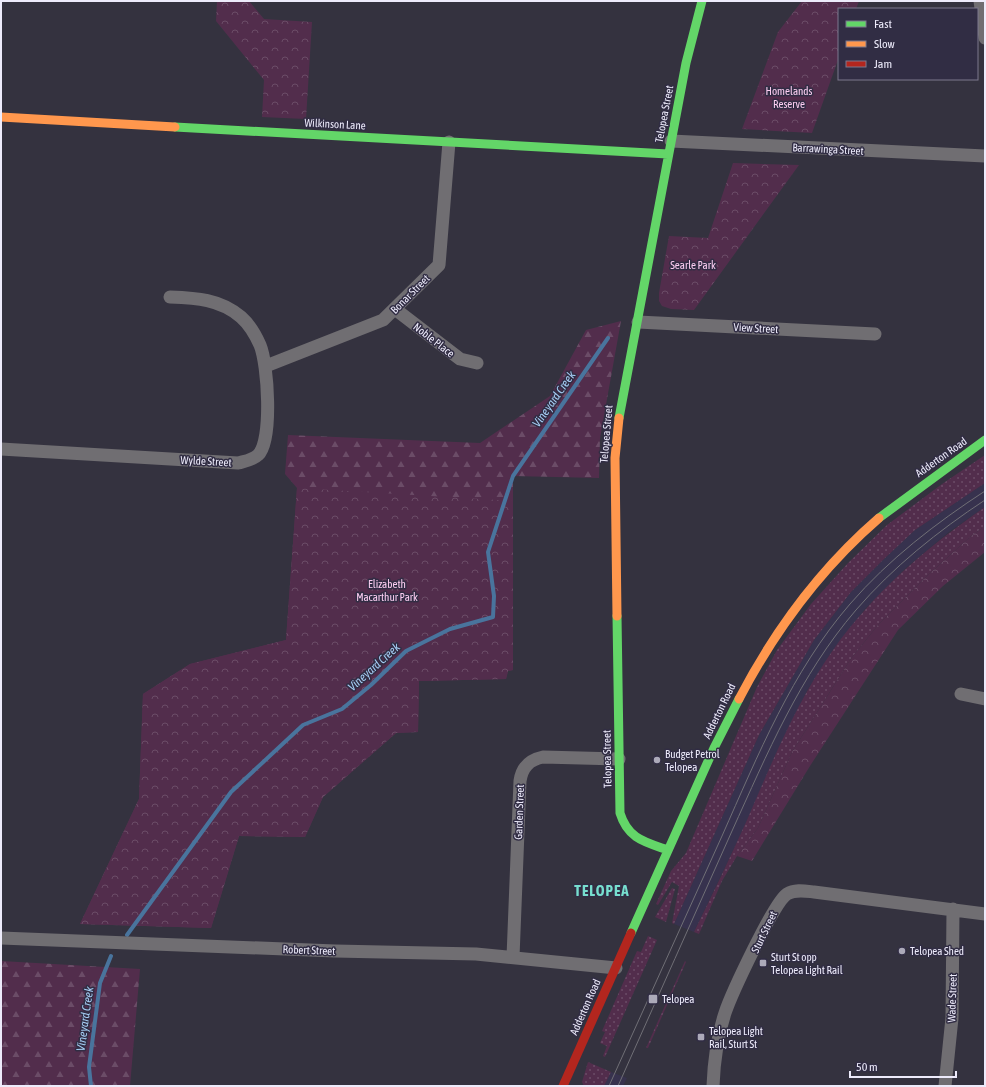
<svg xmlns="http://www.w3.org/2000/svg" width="986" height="1087" font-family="'Asap Condensed',sans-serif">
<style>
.built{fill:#37324e}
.grass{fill:url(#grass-dots)}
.forest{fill:url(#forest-firs)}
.park{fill:url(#park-crowns)}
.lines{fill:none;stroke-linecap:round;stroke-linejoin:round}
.stream{stroke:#49749d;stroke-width:4}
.street{stroke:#706e72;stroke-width:13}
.fast{stroke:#63d668;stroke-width:9}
.slow{stroke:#ff974d;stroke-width:9}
.jam{stroke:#b3261e;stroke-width:9}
.tram{stroke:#706f76;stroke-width:1}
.poi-dot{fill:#acaab9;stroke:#312d44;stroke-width:1.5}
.labels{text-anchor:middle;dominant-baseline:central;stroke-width:3;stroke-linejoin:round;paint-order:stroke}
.park-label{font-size:11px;fill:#fdcef2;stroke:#312d44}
.street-label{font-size:11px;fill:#edebfb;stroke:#312d44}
.poi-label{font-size:11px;fill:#edebfb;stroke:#312d44;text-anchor:start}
.water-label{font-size:12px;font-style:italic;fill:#a5cdf4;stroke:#312d44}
.district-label{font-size:15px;font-weight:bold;letter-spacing:1px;fill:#77dfcf;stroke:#312d44}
</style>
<defs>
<pattern id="grass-dots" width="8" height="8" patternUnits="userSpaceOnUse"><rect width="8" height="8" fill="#522d4c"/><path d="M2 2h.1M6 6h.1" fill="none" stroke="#6b4c67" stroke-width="1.8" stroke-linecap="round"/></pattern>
<pattern id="forest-firs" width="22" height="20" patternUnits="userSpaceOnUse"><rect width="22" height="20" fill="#522d4c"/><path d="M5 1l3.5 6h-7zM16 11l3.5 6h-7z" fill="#6b4c67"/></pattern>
<pattern id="park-crowns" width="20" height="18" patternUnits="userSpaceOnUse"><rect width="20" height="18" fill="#522d4c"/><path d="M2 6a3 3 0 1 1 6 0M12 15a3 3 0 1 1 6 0" fill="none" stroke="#6b4c67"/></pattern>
</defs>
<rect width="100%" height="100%" fill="#34323f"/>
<path class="built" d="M 985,483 L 985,507 L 949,532 L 906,568 L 866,608 L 833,650 L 807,691 L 777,752 L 742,832 L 694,932 L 674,924 L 759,735 L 814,640 L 851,592 L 884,559 L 915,530 Z
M 611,1072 L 627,1078 L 623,1086 L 604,1086 Z"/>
<path class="grass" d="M 985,455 L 985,483 L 915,530 L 884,559 L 851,592 L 814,640 L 759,735 L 674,924 L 672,923 L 679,886 L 672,882 L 658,905 L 656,904 L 671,871 L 686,853 L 757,687 L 777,650 L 811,604 L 848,563 L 887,525 L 942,484 Z
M 985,507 L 985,526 L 970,537 L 927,576 L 878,625 L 850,660 L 792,752 L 758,828 L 737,856 L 722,881 L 699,934 L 694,932 C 712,895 730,858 747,820 C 772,762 797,701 833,650 C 874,592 927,547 985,507 Z
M 672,888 L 675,889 L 666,922 L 655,917 Z
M 648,936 L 657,940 L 605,1057 L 603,1056 L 607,1046 L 600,1043 L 605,1032 L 602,1031 L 637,951 L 641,952 Z
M 685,961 L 686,962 L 648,1048 L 646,1048 Z
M 588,1062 L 611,1072 L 604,1086 L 584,1086 L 582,1082 Z"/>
<path class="forest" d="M 621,321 L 600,438 L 599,478 L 513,476 L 513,670 L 508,671 L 506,679 L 419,681 L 418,732 L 396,733 L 323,797 L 305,837 L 239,836 L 211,928 L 80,924 L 139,799 L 143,694 L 190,664 L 286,640 L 297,488 L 285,474 L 288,435 L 480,443 L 550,396 L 586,330 Z
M 1,961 L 140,969 L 130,1086 L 1,1086 Z"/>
<path class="park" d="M 217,1 L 249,1 L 264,19 L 312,22 L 306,119 L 262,117 L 264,80 L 216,21 Z
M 802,1 L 859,1 L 856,9 L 839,9 L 839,57 L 812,133 L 742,129 L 778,32 Z
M 733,163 L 799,165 L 694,310 L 671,309 L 662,306 L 659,301 L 659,293 L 669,236 L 708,238 Z
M 297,488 L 513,501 L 513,670 L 508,671 L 506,679 L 419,681 L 418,732 L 396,733 L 323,797 L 305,837 L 239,836 L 211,928 L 80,924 L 139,799 L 143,694 L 190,664 L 286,640 Z
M 985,526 L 985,552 L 943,586 L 898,630 L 810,766 L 752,861 L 737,856 L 758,828 L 792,752 L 850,660 L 878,625 L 927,576 L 970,537 Z"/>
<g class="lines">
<path class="stream" d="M 127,935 L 231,792 L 303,725 L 342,709 L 371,685 L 406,651 L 450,629 L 493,617 L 494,596 L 488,552 L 513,476 L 608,338
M 91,1086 L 89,1067 L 100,983 L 111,956"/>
<path class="street" d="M 980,1 L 985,38
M 671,141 L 985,156
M 395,309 L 460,359 L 477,363
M 638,322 L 875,334
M 266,366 L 383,320 L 439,265 L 449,142
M 1,449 L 238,463 C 245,461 253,460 258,455 C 273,441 268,364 260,345 C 256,336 249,324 241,317 C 220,299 196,298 170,297
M 961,694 L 985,699
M 1,938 L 335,951 L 476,954 L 616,968
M 513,957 L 520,781 C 522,767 529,760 543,757 L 619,759
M 713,1086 C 714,1061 717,1037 725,1013 C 731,995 774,902 787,894 C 795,889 805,891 814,892 L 985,914
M 945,1086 L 952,1018 L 953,909"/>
<path class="fast" d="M 175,127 L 668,154
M 619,418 L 686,63 L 702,1
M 879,518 L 985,440
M 617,616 L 620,813 C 628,839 645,842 668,850
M 631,933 L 714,748 L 739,699"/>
<path class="slow" d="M 1,117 L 175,127
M 617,616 L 615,458 L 619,418
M 739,699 C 775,630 820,569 879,518"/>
<path class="jam" d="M 563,1086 L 631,933"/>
<path class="tram" d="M 609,1086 C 647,1003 684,919 722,836 C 758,755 792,671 850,604 C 889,559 936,523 985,491
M 618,1086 C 656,1001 694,916 732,831 C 767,754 800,675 856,610 C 893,567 938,531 985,500"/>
</g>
<g class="poi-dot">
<circle cx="657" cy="760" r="4"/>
<circle cx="902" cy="951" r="4"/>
<rect x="759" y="959" width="8" height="8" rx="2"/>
<rect x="648" y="994" width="10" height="10" rx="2"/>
<rect x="697" y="1033" width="8" height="8" rx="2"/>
</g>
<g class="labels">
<g class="park-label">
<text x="789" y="91">Homelands<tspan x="789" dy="13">Reserve</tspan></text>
<text x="693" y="265">Searle Park</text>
<text x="387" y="584">Elizabeth<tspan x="387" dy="13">Macarthur Park</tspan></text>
</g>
<g class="street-label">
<text transform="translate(664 114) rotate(-79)">Telopea Street</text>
<text transform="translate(335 124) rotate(3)">Wilkinson Lane</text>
<text transform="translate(828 149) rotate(3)">Barrawinga Street</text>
<text transform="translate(410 294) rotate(-45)">Bonar Street</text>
<text transform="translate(756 328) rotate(3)">View Street</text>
<text transform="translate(434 340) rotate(38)">Noble Place</text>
<text transform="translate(606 434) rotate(-85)">Telopea Street</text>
<text transform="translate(941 457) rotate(-35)">Adderton Road</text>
<text transform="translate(206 461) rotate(3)">Wylde Street</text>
<text transform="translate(719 711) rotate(-64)">Adderton Road</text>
<text transform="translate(607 759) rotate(-91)">Telopea Street</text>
<text transform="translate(519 812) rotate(-88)">Garden Street</text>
<text transform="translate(764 932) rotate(-64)">Sturt Street</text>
<text transform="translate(309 950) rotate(2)">Robert Street</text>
<text transform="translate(952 998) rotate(-88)">Wade Street</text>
<text transform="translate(585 1007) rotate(-66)">Adderton Road</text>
</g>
<g class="poi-label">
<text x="665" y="754">Budget Petrol<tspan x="665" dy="13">Telopea</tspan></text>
<text x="910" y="951">Telopea Shed</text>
<text x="771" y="957">Sturt St opp<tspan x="771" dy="13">Telopea Light Rail</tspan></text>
<text x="662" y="999">Telopea</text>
<text x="709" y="1031">Telopea Light<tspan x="709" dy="13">Rail, Sturt St</tspan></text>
</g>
<g class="water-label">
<text transform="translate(554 399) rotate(-55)">Vineyard Creek</text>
<text transform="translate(374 667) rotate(-42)">Vineyard Creek</text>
<text transform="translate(85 1019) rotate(-82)">Vineyard Creek</text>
</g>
<g class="district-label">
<text x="602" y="890">TELOPEA</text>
</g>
</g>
<rect width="986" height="1087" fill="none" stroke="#edebfb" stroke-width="4"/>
<rect x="838" y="8" width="140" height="72" fill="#312d44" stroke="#7c798d"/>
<rect x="846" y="21" width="20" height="6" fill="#63d668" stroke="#7c798d"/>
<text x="874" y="28" font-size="12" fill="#edebfb">Fast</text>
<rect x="846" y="41" width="20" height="6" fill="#ff974d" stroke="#7c798d"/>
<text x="874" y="48" font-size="12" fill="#edebfb">Slow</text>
<rect x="846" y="61" width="20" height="6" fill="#b3261e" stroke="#7c798d"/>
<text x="874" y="68" font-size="12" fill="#edebfb">Jam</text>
<path d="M850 1071v6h106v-6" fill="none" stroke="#edebfb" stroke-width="2"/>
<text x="856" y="1071" font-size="12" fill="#edebfb" stroke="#312d44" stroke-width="3" paint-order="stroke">50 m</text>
</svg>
